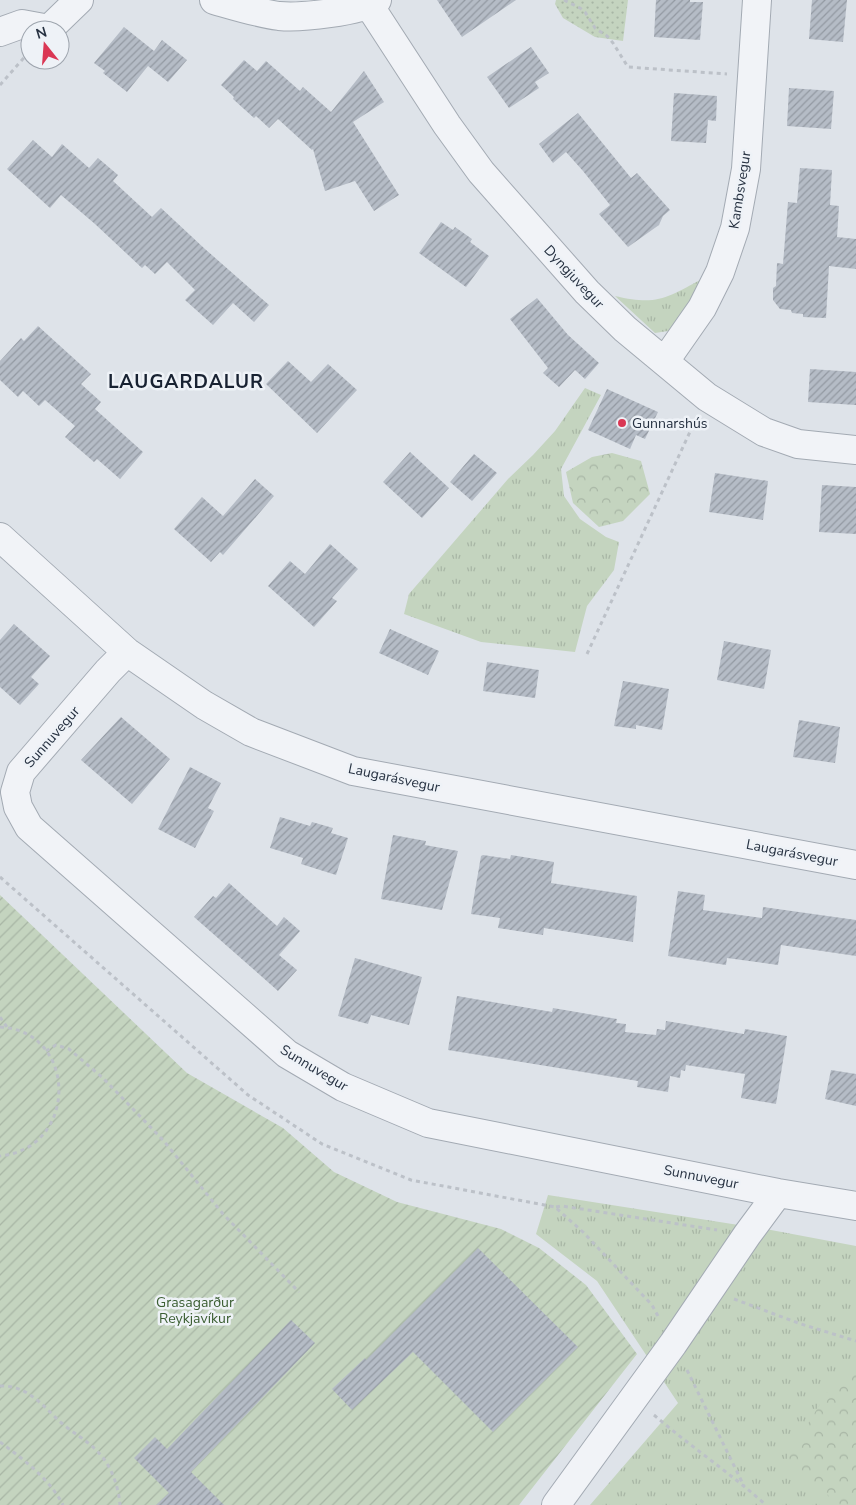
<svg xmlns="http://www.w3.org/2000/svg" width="856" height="1505" font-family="'Nunito Sans',sans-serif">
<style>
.grass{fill:url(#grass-tufts)}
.forest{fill:url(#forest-crowns)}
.park{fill:url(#park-dots)}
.garden{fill:url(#garden-furrows)}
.building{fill:url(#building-hatch)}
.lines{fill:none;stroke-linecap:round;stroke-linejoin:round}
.minor-casing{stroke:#a3aab3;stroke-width:30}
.path{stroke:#bcc1c8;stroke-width:3;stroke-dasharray:4 4;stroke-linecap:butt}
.minor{stroke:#f1f3f7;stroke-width:28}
.poi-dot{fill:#da3754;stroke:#eef2f7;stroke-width:2}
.labels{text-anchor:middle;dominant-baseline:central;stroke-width:5;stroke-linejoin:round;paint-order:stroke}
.street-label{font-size:14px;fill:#263141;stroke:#eef2f7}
.poi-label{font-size:14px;fill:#263141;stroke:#eef2f7;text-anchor:start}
.park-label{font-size:14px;fill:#3b5e32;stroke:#eef2f7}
.district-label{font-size:19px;font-weight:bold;letter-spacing:1px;fill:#182232;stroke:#eef2f7}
</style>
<defs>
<pattern id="grass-tufts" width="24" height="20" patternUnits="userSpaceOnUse" patternTransform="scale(1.25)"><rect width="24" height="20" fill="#c4d4bf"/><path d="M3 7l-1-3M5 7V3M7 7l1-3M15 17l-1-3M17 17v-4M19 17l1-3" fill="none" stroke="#a8b6a5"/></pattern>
<pattern id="forest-crowns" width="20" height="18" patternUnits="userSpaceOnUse" patternTransform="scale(1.25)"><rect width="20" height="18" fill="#c4d4bf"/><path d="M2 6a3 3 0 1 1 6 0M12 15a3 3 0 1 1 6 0" fill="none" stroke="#a8b6a5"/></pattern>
<pattern id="park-dots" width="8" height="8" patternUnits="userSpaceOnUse" patternTransform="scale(1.25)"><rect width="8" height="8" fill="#c4d4bf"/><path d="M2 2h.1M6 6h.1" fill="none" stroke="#a8b6a5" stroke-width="1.8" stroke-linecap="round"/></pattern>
<pattern id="garden-furrows" width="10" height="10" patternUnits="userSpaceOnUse" patternTransform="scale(1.25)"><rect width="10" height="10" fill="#c4d4bf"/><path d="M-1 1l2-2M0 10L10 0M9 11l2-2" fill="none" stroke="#a8b6a5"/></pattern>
<pattern id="building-hatch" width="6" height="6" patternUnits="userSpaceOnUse" patternTransform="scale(1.25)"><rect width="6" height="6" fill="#b5bcc6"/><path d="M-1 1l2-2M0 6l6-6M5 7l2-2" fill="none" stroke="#9399a2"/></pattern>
</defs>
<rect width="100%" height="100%" fill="#dee3e9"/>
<path class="grass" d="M 704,278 L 678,322 L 668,331 L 655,333 L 615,296 C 658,306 666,298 704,278 Z
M 585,388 L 601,395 L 561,469 L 564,496 L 580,519 L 606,537 L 619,542 L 614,570 L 587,606 L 575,652 L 481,642 L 404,614 L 409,594 L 508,479 L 533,455 L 555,431 Z
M 548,1195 L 771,1230 L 856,1246 L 856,1505 L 590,1505 L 678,1403 L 597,1281 L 536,1234 Z"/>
<path class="forest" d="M 612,453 L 641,461 L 650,494 L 623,521 L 599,527 L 573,503 L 566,472 L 592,457 Z
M 856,1370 L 856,1505 L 832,1505 L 828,1495 L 790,1472 L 787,1458 L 831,1386 Z"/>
<path class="park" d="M 556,0 L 628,0 L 623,41 L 595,37 L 563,18 L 555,4 Z"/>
<path class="garden" d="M 0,895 L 187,1073 L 283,1128 L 334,1172 L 397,1202 L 501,1229 L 539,1248 L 586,1285 L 637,1354 L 519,1505 L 0,1505 Z"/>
<path class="building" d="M 437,0 L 516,0 L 462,37 Z
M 656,0 L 690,0 L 690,2 L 703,2 L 700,40 L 654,37 Z
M 812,0 L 847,0 L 843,42 L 809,39 Z
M 124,27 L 154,51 L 162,40 L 187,60 L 168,82 L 148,66 L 127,92 L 103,73 L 105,71 L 94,63 Z
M 531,47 L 549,73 L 535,82 L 539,88 L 509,108 L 487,77 Z
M 244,60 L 257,71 L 266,61 L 300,91 L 303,87 L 331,112 L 364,71 L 384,102 L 353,122 L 399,195 L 374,211 L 355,181 L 325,191 L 313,149 L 312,150 L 278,119 L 269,128 L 256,116 L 254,118 L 233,99 L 234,97 L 221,85 Z
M 789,88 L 834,91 L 831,129 L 787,126 Z
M 674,93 L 717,96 L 716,121 L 708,120 L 706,143 L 671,141 Z
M 578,113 L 631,178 L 637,173 L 670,210 L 663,216 L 659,225 L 628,247 L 599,214 L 610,205 L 583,171 L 566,152 L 553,163 L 539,144 Z
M 33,140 L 52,157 L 62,144 L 89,168 L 98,158 L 118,175 L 113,181 L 152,217 L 161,208 L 205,249 L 269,305 L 254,322 L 233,303 L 213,325 L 185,300 L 195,290 L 167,262 L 155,274 L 145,265 L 142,268 L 95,224 L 61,195 L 50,208 L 7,169 Z
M 800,168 L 832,170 L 830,205 L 839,206 L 837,237 L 856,239 L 856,269 L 829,266 L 826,318 L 803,317 L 803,314 L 792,313 L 791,310 L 780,309 L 773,300 L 773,288 L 776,286 L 777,263 L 783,264 L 788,202 L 797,203 Z
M 441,222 L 453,230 L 455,227 L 472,239 L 470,242 L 489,256 L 466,287 L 419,253 Z
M 537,298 L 568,335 L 599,363 L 585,379 L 575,370 L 559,387 L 543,373 L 548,368 L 510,319 Z
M 38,326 L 91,374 L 81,384 L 101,402 L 95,409 L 143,452 L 120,479 L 97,459 L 94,462 L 65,437 L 75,426 L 45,400 L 39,406 L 23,391 L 18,397 L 0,380 L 0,361 L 21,338 L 24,341 Z
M 288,361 L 311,382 L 328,364 L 357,390 L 317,433 L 266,384 Z
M 810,369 L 856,372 L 856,405 L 808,402 Z
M 607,389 L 658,412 L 645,439 L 636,435 L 630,449 L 588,430 Z
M 410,452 L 449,488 L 422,518 L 383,482 Z
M 474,454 L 497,473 L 472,501 L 450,482 Z
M 715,473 L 768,481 L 763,520 L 709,512 Z
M 255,479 L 274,496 L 223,555 L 220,552 L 211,562 L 174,529 L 202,497 L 223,516 Z
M 822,485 L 856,487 L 856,534 L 819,532 Z
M 330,544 L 358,569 L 332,598 L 337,601 L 314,627 L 268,586 L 290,561 L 305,574 Z
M 14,624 L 50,656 L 31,677 L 39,684 L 20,705 L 0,687 L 0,640 Z
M 390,629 L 439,651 L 428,675 L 379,653 Z
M 724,641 L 771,650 L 764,689 L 717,680 Z
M 487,662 L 539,670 L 535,698 L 483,691 Z
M 623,681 L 669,689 L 662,730 L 636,725 L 636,729 L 614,726 Z
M 121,717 L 170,759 L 132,804 L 81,760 Z
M 799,720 L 840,727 L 835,763 L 793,757 Z
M 190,767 L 221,783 L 208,808 L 214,811 L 195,848 L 158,829 Z
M 280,817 L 310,826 L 312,822 L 333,828 L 331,833 L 348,838 L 336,875 L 301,864 L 303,858 L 270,848 Z
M 393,835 L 426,841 L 425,845 L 458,851 L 442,910 L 381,899 Z
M 483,855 L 510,859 L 511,855 L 554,862 L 551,883 L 637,896 L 633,942 L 544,928 L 543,935 L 498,928 L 500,918 L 471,914 L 481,856 Z
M 229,883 L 277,926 L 284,917 L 300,931 L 279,955 L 297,970 L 278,991 L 194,917 L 213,896 L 216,898 Z
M 678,891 L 705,895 L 703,910 L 762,918 L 763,907 L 856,920 L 856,956 L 781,945 L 778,965 L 727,958 L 726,965 L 668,956 Z
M 355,958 L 422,977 L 409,1025 L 371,1015 L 368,1024 L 338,1016 Z
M 457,996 L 552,1012 L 553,1008 L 617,1019 L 616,1023 L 626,1024 L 625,1032 L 656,1035 L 657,1029 L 665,1030 L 666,1021 L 744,1034 L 745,1029 L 787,1036 L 776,1104 L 741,1098 L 745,1074 L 686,1065 L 685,1071 L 681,1070 L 680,1078 L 670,1076 L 668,1092 L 637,1087 L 638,1081 L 448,1050 Z
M 831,1070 L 856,1074 L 856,1106 L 825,1099 Z
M 478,1248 L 578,1347 L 493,1432 L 413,1352 L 352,1410 L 332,1389 L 365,1358 L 366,1360 Z
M 291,1320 L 315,1343 L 191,1472 L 224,1505 L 156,1505 L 169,1493 L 134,1458 L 155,1437 L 167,1449 Z"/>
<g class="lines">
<g class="minor-casing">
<path id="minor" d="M 214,0 C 235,6 257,13 279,16 C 301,18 359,12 377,0
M 369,5 L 447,125 L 481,172 L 587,292 L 625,329 L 707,397 L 764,432 L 798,444 L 856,450
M 0,32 L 22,24 L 49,29 L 79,0
M 665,361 L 702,308 L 720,272 L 735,228 L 746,169 L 757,0
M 0,537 L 127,652 L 204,705 L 251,732 L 353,771 L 856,865
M 127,652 L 108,671 L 21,772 L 15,792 L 18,807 L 29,827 L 287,1054 L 343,1087 L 428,1123 L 778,1193 L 856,1206
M 556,1505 L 673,1344 L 747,1235 L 778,1193"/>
</g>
<path class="path" d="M 564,0 L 580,8 L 585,12 L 595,28 L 607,36 L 613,43 L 628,67 L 727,74
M 0,85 L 28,53
M 587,654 L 695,421
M 0,877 L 248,1095 L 322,1144 L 411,1180 L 555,1207 L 583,1232 L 652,1305 L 659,1318
M 0,1017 L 7,1027
M 0,1027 C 78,1031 79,1148 0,1156
M 46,1051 L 56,1045 L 69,1049 L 103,1078 L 163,1140 L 223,1214 L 299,1292
M 556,1207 L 562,1206 L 717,1230
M 734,1299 L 801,1324 L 856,1341
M 687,1370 L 744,1486
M 0,1386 C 32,1385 46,1412 69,1429 C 84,1440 95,1446 106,1462 C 114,1474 119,1491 120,1505
M 654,1415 C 690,1446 730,1473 766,1505
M 0,1442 C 24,1460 49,1478 63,1505"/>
<use href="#minor" class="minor"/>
</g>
<circle class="poi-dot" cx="622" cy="423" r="5"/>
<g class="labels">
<g class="street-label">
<text transform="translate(740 190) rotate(-81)">Kambsvegur</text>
<text transform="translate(574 277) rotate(47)">Dyngjuvegur</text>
<text transform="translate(52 737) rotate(-49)">Sunnuvegur</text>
<text transform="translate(394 778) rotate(12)">Laugarásvegur</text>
<text transform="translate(792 853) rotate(11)">Laugarásvegur</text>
<text transform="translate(314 1068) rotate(31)">Sunnuvegur</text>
<text transform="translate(701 1177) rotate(11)">Sunnuvegur</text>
</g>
<g class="poi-label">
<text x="632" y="423">Gunnarshús</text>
</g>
<g class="park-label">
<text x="195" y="1302">Grasagarður<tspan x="195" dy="16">Reykjavíkur</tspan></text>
</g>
<g class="district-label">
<text x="186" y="382">LAUGARDALUR</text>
</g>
</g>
<g transform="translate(45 45) rotate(343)"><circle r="24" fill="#eef2f7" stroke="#9ea5ae"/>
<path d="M0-4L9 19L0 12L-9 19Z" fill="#da3754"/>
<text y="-8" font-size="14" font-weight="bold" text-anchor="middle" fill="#263141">N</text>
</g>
</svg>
